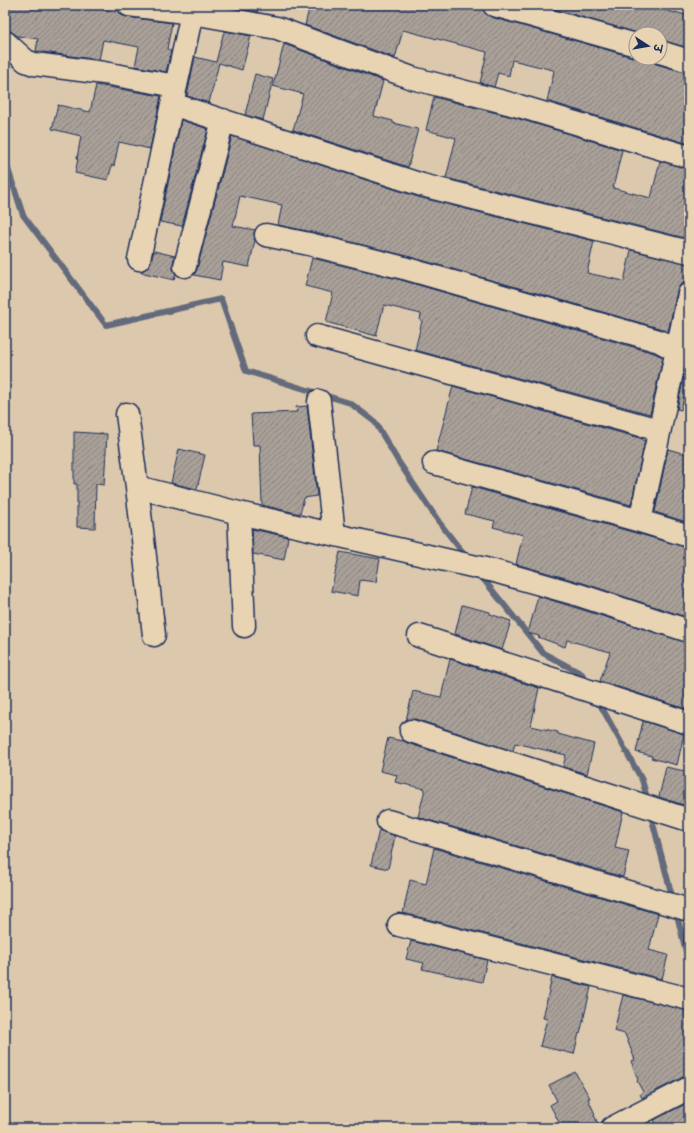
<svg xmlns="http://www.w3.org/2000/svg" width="694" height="1133" font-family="'Balsamiq Sans','Playpen Sans Deva',sans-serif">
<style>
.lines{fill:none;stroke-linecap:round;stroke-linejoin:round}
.stream{stroke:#646a7c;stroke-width:6}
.building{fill:url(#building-hatch);stroke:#1b2f5e}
.minor-casing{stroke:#1b2f5e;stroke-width:25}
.minor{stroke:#e8d3b2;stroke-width:22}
</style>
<defs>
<pattern id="building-hatch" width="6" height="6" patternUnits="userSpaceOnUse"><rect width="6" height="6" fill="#a9a098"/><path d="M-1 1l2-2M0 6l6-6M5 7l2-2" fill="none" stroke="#89837f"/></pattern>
</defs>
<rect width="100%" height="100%" fill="#dcc9ad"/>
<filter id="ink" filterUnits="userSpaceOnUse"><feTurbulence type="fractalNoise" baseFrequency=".025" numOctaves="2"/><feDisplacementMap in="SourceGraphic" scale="8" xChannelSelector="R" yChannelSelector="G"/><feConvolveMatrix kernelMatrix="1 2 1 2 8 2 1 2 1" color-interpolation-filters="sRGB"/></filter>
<g filter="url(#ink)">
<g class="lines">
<path class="stream" d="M 5,160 L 23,215 L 106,325 L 221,299 L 246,371 L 350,403 L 375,422 L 398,461 L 439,522 L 467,558
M 480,575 L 543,653 L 582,674 L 588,684
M 597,699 L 642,780 L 648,801
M 650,812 L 673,900
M 676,911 L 689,964"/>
</g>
<path class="building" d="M 5,5 L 82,5 L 116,12 L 117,7 L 121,15 L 127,17 L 172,23 L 167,49 L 171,51 L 166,72 L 135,66 L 139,47 L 103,40 L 99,60 L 36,51 L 38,39 L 18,36 L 8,30 L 5,30 Z
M 242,5 L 259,5 L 257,12 L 241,9 Z
M 310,5 L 482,5 L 485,13 L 491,17 L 636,58 L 649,58 L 656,64 L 689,73 L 689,144 L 547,101 L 554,71 L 553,70 L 512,60 L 509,76 L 498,73 L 494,87 L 480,83 L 487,52 L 403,30 L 395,58 L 305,25 Z
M 540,5 L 647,5 L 675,13 L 675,12 L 689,16 L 689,48 L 660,40 L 660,34 L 641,34 Z
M 224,31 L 251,36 L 242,70 L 219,63 L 209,103 L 187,96 L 195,57 L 216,62 Z
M 284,44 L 383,81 L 374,116 L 393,121 L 393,123 L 418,129 L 408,167 L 293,130 L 303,94 L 273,86 Z
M 255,74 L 273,79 L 263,120 L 245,115 Z
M 96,85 L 161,96 L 150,149 L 119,142 L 114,166 L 112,165 L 108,180 L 75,173 L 78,159 L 77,158 L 81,136 L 52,129 L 58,105 L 90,112 Z
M 434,97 L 516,118 L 622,150 L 613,188 L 651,198 L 660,161 L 689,169 L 689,239 L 446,178 L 456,138 L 426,130 Z
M 181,120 L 208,129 L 182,226 L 160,222 Z
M 232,136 L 418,197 L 594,241 L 587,273 L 624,281 L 631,250 L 689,264 L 689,282 L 685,282 L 680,285 L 677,291 L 668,332 L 662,329 L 407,256 L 312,232 L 278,225 L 282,205 L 240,196 L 233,226 L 255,230 L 254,233 L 255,240 L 249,267 L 223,262 L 220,280 L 194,275 L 197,269 Z
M 154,251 L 175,256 L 173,263 L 173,270 L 176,274 L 174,280 L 140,272 L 149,267 Z
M 312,258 L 401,280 L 654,353 L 663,357 L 650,414 L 415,350 L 422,321 L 420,320 L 421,314 L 384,305 L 376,336 L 326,322 L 333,293 L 305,286 Z
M 686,366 L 689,366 L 689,378 L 681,410 L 677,409 Z
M 453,386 L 643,439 L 643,440 L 645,441 L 631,505 L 436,451 Z
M 307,406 L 317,496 L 304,498 L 300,514 L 262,505 L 260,445 L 253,445 L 251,414 L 297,412 L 296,407 Z
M 74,432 L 107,434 L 104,485 L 96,484 L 95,528 L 77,527 L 77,484 L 74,484 Z
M 179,449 L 205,455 L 197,489 L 171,483 Z
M 668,449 L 689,455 L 689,523 L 655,512 Z
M 472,487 L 689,548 L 689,618 L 583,583 L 516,564 L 523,535 L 493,527 L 495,521 L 465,514 Z
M 252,529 L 288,537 L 284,560 L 253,554 Z
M 340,552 L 380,559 L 376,582 L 360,580 L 358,596 L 331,591 Z
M 538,596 L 689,643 L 689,710 L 600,681 L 610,652 L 567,640 L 565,647 L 538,637 L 539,636 L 528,633 Z
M 462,605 L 490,612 L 490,614 L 511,621 L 502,650 L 455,634 Z
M 450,659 L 539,688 L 531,726 L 558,732 L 558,734 L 594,744 L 587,774 L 563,767 L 566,755 L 515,743 L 513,751 L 415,719 L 406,720 L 413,691 L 441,697 Z
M 643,721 L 684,734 L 677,765 L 651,758 L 652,756 L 636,752 Z
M 388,738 L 402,741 L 402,740 L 407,743 L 623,812 L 615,848 L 629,851 L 623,877 L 418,817 L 425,789 L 395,782 L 397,775 L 380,771 Z
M 666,767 L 689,772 L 689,799 L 687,806 L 659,797 Z
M 379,830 L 395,836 L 388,869 L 371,865 Z
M 434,848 L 658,914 L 649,950 L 668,955 L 662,979 L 403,913 L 410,880 L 426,884 Z
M 411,941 L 487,960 L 482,982 L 422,969 L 424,963 L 406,959 Z
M 552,977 L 591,987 L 580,1034 L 579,1033 L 574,1054 L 540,1046 L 547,1019 L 543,1018 Z
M 623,995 L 689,1011 L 689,1076 L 683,1077 L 642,1098 L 640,1094 L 643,1092 L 637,1081 L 638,1080 L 631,1061 L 635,1060 L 625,1034 L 614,1031 Z
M 575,1072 L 590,1098 L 588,1099 L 595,1114 L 594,1115 L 600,1128 L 562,1128 L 550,1105 L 557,1101 L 549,1085 Z
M 689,1102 L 689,1128 L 658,1128 L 654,1120 Z"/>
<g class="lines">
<g class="minor-casing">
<path id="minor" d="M 129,5 L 192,13 L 172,104 L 422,185 L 689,252
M 194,5 L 192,13 L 277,28 L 412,78 L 519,106 L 689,157
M 494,5 L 636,45
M 5,42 L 26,61 L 34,64 L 104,73 L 176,86
M 660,52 L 689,61
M 266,235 L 309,244 L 404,268 L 659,341 L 677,351 L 689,354
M 139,259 L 172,104
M 185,266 L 223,120
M 689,294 L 640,521 L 689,536
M 317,336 L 659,430
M 319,401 L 334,534
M 127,414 L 137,487
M 434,463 L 640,521
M 239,513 L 244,626
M 154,635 L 137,487 L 239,513 L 494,571 L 579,595 L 689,631
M 419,636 L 689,723
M 411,731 L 689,820
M 388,821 L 689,910
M 399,925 L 689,999
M 612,1128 L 689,1088"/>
</g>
<use href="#minor" class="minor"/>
</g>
</g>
<rect width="694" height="1133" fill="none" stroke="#e8d3b2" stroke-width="20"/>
<rect x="10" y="10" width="674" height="1113" fill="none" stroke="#1b2f5e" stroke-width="1.5" filter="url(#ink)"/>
<g transform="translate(648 46) rotate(102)"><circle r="19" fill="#e8d3b2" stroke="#969190"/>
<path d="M0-3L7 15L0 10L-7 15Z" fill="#1b2f5e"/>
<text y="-6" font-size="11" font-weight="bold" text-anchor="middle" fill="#1b2f5e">उ</text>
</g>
</svg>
